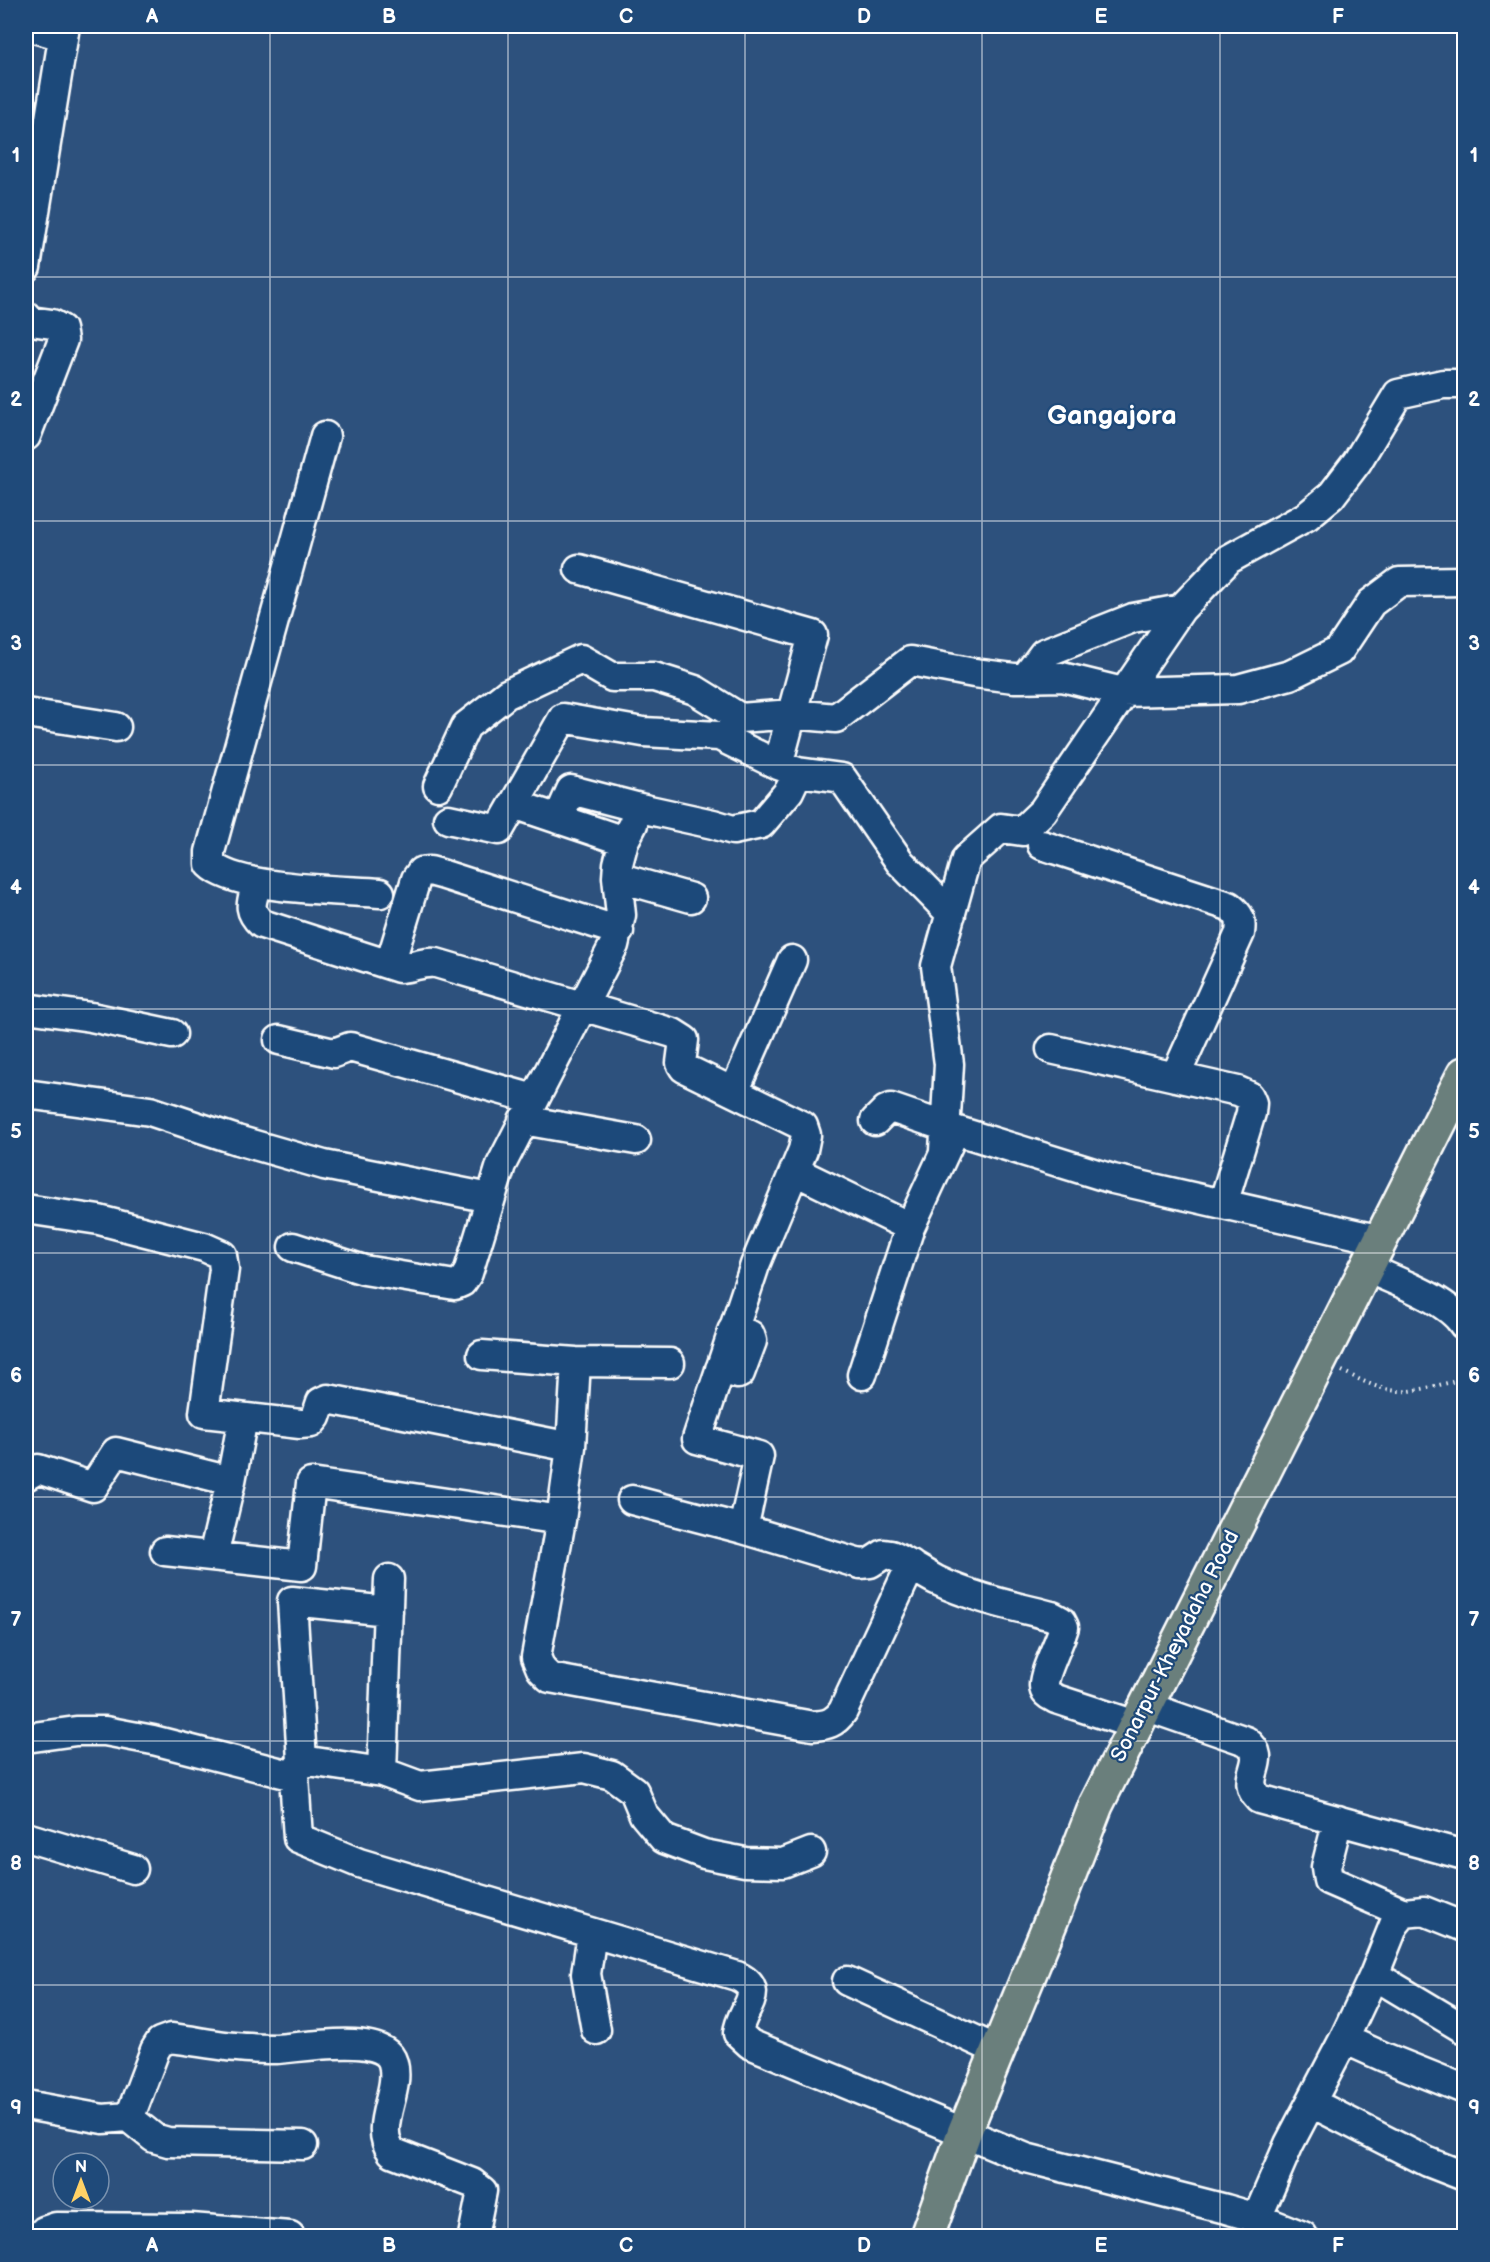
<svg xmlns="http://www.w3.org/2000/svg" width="1490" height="2262" font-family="'Balsamiq Sans',sans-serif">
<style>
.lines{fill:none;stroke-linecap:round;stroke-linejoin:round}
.minor-casing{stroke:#fff;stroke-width:33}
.major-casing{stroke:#fff;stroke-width:38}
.path{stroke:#fff;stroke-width:4;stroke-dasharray:1.5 4.5;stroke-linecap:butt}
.minor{stroke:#1f4a7a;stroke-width:28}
.major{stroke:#6b7f7c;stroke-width:33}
.grid{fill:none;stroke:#fff;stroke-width:1.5;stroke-opacity:0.55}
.labels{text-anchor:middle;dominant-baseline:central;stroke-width:4.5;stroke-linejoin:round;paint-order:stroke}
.street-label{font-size:21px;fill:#fff;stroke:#1f4a7a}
.district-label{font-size:27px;font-weight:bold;fill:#fff;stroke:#1f4a7a}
.neatline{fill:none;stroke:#fff;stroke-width:2}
.grid-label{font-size:20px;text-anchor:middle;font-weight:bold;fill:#fff}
</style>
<rect width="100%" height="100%" fill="#2d517d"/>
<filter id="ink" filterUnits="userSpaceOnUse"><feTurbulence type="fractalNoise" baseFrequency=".0167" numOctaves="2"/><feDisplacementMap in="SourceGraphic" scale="12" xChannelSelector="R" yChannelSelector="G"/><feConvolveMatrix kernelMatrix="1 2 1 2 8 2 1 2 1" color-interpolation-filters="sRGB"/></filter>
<g filter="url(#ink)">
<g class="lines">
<g class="minor-casing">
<path id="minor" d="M 27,26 L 63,36
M 26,267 L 65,26
M 26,316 L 30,321 L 52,324 L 61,329 L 63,340 L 26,436
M 325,436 L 210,852 L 210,864 C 236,890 341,890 380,893
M 579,569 L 813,635 L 778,765
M 1025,678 L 1044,653 L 1133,618 L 1181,609
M 26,713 L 116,727
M 798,772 L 842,778 L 900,862 L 951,914
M 438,786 L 466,726 L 507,694 L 581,659 L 612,677 L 654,677 L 695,690 L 740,718 L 792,714 L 836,718 L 910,661 L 974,673 L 1014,678 L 1062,677 L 1123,692 L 1238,689 L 1290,675 L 1339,651 L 1371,603 L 1399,582 L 1464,581
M 514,804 L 624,841 L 633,824
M 448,819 L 499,830 L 563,718 L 643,732 L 719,736 L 778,765 L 798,772 L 789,791 L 761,824 L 733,830 L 713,824 L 640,808 L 571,790 L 558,819
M 1042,845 L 1229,906 C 1240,915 1242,919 1240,933 L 1175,1077
M 617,877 L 691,898
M 257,883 C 252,902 246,909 262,924 L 399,968 C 412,968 423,961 436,963 L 673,1033 L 684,1040 L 681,1063 L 684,1068 L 803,1126 L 806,1135 L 803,1150 L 755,1265 L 697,1439 L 759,1456 L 743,1529 L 860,1564 L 870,1563 L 884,1554 L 891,1555 C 907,1562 921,1572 936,1580 C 973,1598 1013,1606 1052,1616 L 1061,1621 L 1064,1627 C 1060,1642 1043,1674 1044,1686 C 1044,1694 1051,1696 1056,1699 L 1136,1725
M 390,964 L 416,879 L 421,872 L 430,871 L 441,874 L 619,931
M 26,1008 L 91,1017 L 172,1034
M 279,1040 L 334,1053 L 350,1047 L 534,1099
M 1051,1049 L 1238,1091 L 1249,1096 L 1252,1103 L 1251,1113 L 1223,1204
M 734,1092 L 792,960
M 26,1094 L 150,1111 L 237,1140 L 324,1165 L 490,1198
M 523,1120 L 636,1140
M 875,1121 L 886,1110 L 891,1108 L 955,1130
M 944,1151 L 949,1064 L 936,966 L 966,859 L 1001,828 L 1022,831 L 1043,811 L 1181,609 L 1229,559 L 1307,516 L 1331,496 L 1357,462 L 1398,394 L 1443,384 L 1464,384
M 795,1171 L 910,1227
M 26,1209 L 99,1220 L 204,1247 L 222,1255 L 224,1269 L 204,1413 L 300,1424 L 311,1423 L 316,1417 L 321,1402 L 328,1399 L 571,1447
M 293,1247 L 364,1270 L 455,1285 L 462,1282 L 468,1273 L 501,1165 L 614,945 L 621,915 L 617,877 L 618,864 L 624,841
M 1367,1268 C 1395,1281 1448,1299 1464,1325
M 482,1355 L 576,1362 L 670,1363
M 576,1362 L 571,1447 L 561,1520 L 536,1657 L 541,1669 L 550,1678 L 813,1726 C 827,1725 835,1723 843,1711 L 911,1565
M 720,1369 L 738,1374 L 740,1373 L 752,1341 L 750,1335 L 732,1331
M 862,1375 L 910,1227 L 955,1130 L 1113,1179 L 1381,1240
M 26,1476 L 38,1469 L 93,1487 L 116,1452 L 231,1481
M 632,1500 L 743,1529
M 165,1551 L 302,1566 L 311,1483 L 561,1520
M 213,1556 L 231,1481 L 243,1418
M 1145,1706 L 1246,1741 C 1272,1760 1237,1777 1259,1799 L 1464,1855
M 26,1738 L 76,1731 L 105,1731 L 153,1740 L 294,1776 L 298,1838 L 359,1863 L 737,1976 C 769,1991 740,2009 738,2033 L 750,2044 L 1026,2158 L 1226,2209 L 1257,2218 L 1303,2236
M 302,1760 L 382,1772 L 420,1786 L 584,1768 L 612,1775 L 634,1791 L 644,1815 L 664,1839 L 704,1854 L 745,1862 L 783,1863 L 811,1852
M 382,1772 L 389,1579
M 294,1776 L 302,1760 L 292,1601 L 388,1611
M 1338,1820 L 1326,1867 L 1328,1880 L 1404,1913
M 26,1837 L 133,1869
M 592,1933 L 586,1974 L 596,2030
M 1374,1975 L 1464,2029
M 847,1981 L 997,2050
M 1344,2039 L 1384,2057 L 1464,2089
M 1312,2103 L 1428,2162 L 1464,2176
M 26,2105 L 103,2119 L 128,2117 L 132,2111 L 155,2050 L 160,2042 L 171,2038 C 197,2041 223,2047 249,2048 C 258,2049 267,2049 276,2049 C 300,2048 385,2031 393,2063 C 401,2093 372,2126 392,2152 L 472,2183 L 482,2191 L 473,2236
M 128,2117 L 154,2138 L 168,2142 L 303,2145
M 1257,2218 L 1289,2144 L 1344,2039 L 1374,1975 L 1394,1925 L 1404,1913 L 1424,1911 L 1464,1927
M 40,2236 L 44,2231 L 56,2227 L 191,2228 L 290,2236"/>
</g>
<g class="major-casing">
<path id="major" d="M 927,2236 L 964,2133 L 1051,1921 L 1096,1805 L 1464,1074"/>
</g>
<path class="path" d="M 1342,1371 C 1363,1381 1384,1393 1409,1391 C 1428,1389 1446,1382 1464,1380"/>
<use href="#minor" class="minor"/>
<use href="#major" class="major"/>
</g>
</g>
<path class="grid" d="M 270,26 L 270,2236M 508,26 L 508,2236M 745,26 L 745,2236M 982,26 L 982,2236M 1220,26 L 1220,2236M 26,277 L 1464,277M 26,521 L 1464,521M 26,765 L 1464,765M 26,1009 L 1464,1009M 26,1253 L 1464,1253M 26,1497 L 1464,1497M 26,1741 L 1464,1741M 26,1985 L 1464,1985"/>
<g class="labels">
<g class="street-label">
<text transform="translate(1175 1646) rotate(-63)">Sonarpur-Kheyadaha Road</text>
</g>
<g class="district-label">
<text x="1112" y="416">Gangajora</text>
</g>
</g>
<rect width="1490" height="2262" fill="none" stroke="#1f4a7a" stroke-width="66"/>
<g transform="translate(81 2181)"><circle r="28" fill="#1f4a7a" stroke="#7992af" stroke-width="1.5"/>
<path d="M0-4.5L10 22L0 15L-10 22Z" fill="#ffd166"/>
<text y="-9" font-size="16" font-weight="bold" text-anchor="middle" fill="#ffffff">N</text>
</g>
<rect x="33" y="33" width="1424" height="2196" class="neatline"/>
<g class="grid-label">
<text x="152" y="23">A</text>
<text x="389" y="23">B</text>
<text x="626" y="23">C</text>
<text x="864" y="23">D</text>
<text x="1101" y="23">E</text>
<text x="1338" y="23">F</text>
<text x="16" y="162">1</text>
<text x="1474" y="162">1</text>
<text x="16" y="406">2</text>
<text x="1474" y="406">2</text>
<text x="16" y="650">3</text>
<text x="1474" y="650">3</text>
<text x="16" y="894">4</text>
<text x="1474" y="894">4</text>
<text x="16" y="1138">5</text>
<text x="1474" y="1138">5</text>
<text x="16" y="1382">6</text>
<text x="1474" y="1382">6</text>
<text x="16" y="1626">7</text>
<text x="1474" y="1626">7</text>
<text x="16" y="1870">8</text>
<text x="1474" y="1870">8</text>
<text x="16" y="2114">9</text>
<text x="1474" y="2114">9</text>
<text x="152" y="2252">A</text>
<text x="389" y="2252">B</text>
<text x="626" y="2252">C</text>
<text x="864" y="2252">D</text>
<text x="1101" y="2252">E</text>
<text x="1338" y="2252">F</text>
</g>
</svg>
